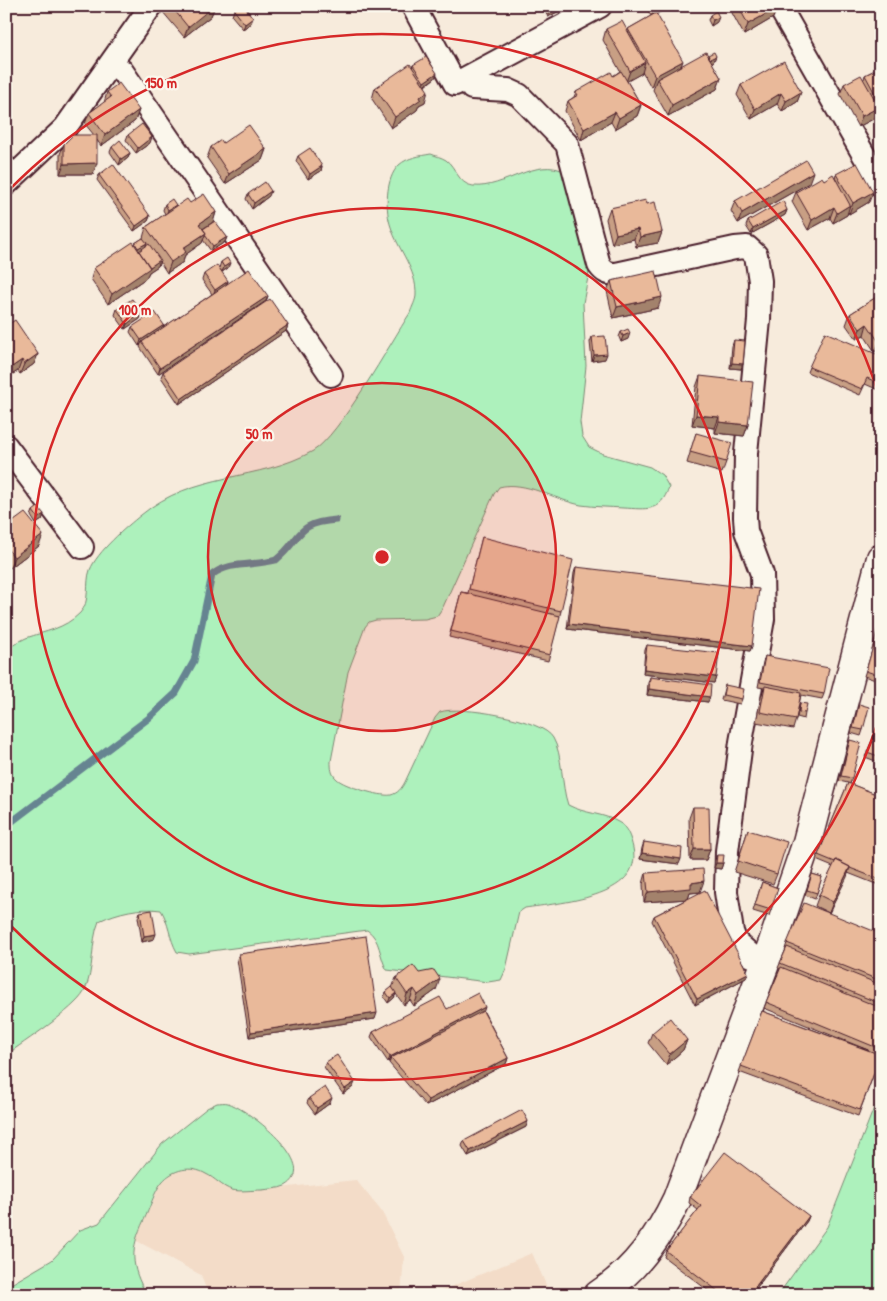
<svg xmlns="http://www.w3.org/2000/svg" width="887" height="1301" font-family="'Patrick Hand',sans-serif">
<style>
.built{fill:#f3dcc8}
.green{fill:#adf1bc;stroke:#7c8874}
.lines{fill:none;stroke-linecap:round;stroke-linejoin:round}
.stream{stroke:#668491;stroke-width:7}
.lane-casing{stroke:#4a1f2b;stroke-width:15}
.street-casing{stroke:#4a1f2b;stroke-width:26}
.secondary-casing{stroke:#4a1f2b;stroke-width:31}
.lane{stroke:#fbf7ec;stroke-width:11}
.street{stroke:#fbf7ec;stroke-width:22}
.secondary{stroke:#fbf7ec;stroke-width:28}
.wall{fill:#c89f84;stroke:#4a1f2b}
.shaded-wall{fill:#a3826c;stroke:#4a1f2b}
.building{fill:#e9b99a;stroke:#4a1f2b}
.ring{fill:none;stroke:#d62828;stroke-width:2.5}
.centre{fill:#d62828;stroke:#fbf7ec;stroke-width:2.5}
.ring-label{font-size:15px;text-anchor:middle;font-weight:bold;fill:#d62828;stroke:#fbf7ec;stroke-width:4.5;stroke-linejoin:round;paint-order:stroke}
</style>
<rect width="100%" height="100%" fill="#f7ebdc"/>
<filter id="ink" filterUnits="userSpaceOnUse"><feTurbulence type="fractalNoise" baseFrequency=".02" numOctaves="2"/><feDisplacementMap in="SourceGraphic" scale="10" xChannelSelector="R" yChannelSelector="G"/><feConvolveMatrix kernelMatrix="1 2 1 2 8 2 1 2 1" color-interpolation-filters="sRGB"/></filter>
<g filter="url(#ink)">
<path class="built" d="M 189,1168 L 206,1173 L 231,1190 L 250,1191 L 356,1180 L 382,1212 L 404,1257 L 401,1295 L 208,1295 L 201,1275 L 135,1240 L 161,1183 L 173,1173 Z
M 532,1253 L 547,1287 L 528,1295 L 431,1295 Z"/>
<path class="green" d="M 431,154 C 436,156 441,157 446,160 C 456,167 458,184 473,186 C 505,189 535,156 566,172 L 590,267 L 583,303 L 586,366 L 580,422 L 582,436 L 589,447 L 603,454 L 650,467 L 662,475 L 669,487 C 660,513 647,509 623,508 C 609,507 595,507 581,505 C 555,500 525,480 499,487 L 494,494 L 443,607 L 437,616 L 425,619 L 376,620 L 369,622 L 365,627 L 348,672 L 331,761 C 331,768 331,774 337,779 C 344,786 381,797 391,795 C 398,793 401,789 405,782 L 435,718 L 440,712 C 459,705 543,719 553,738 C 563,755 561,785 568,805 C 585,814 603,813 618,822 C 627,826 631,839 633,848 C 644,898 557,903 525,908 L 519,912 L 506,969 L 501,980 L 488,982 L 387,970 C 379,957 381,939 367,930 L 189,954 L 177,952 C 169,938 169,923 161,910 C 140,907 118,912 99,921 C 90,943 95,970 84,992 C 75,1009 24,1042 6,1055 L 6,649 C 13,646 19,641 26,638 C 46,631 64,629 80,613 C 91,602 85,583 90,570 C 97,552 126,527 141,515 C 194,471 258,482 313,451 C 339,436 391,342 410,313 C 412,307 416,300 416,295 C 417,270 398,250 391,227 C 385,211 385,178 399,165 C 408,157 420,156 431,154 Z
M 881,1090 L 881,1295 L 778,1295 L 827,1227 Z
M 217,1103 C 220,1103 225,1102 228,1103 C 248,1109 323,1166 285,1186 C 278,1189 269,1189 262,1190 C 253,1190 241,1192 232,1190 C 222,1187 215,1178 206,1174 C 191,1165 173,1169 162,1182 C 154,1192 150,1208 144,1220 C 130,1249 130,1266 147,1295 L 6,1295 L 6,1287 L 52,1260 L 80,1230 L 99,1223 L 162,1144 L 207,1108 Z"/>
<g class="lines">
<path class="stream" d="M 6,826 L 149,718 L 176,693 L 194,661 L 212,575 C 229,561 255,566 276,560 C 303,538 294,523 336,520"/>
<g class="lane-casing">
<path id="lane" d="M 6,161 L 19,172"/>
</g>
<g class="street-casing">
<path id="street" d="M 413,6 L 455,84 L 600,6
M 779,6 L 881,185
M 111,63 L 122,71 L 331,375
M 467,78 L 472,88 L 508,90 L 519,95 L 567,144 L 599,265 C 604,272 608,274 616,274 L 735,248 L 747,247 L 756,255 L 760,281 L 759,320 L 746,453 L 745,517 L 746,531 L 762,574 L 763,619 L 741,742 L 727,851 L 726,892 L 732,932 L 736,942 L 752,956 L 766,961
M 6,184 L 65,128 L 151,6
M 6,446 L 82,547"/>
</g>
<g class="secondary-casing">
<path id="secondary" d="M 598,1295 C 634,1272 659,1237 677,1199 L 772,945 L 807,842 L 881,558"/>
</g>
<use href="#lane" class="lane"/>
<use href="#street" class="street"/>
<use href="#secondary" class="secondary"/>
</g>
<path class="wall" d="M 164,6 L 215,6 L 211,16 L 184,37 L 162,11 Z
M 542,6 L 568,6 L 548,17 Z
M 645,6 L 666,6 L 666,9 L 656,14 L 681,66 L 708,55 L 714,61 L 712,63 L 721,78 L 717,89 L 668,116 L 653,90 L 655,84 L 651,87 L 642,71 L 642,73 L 627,81 L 641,105 L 637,116 L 615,129 L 611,122 L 581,140 L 565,111 L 568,101 L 574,97 L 576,92 L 613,76 L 620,71 L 603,40 L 606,29 L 628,31 L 628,29 L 651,16 Z
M 735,6 L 776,6 L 777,8 L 773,18 L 744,35 L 732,13 Z
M 234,10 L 251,23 L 243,29 L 232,16 Z
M 710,15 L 717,22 L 711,26 L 708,20 Z
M 413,65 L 435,78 L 425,86 L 425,102 L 419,105 L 417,110 L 391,128 L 372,99 L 375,88 L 412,68 Z
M 881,67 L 881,109 L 877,110 L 875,118 L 858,127 L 840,94 L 844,84 L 864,79 L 865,75 Z
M 741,85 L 801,92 L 797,102 L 782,111 L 777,104 L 751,119 L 737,95 Z
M 107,92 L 139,110 L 135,121 L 101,146 L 97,140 L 93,174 L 60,174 L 60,154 L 64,144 L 94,135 L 85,124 L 89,113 L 104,103 Z
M 128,135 L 150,143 L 136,153 L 126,140 Z
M 223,143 L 266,149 L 262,160 L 225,184 L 207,158 L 211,147 Z
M 112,147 L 130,153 L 128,158 L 119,165 L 110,152 Z
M 298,156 L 322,166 L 321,171 L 308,179 L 296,161 Z
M 836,174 L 869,202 L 849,214 L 848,212 L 847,215 L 833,223 L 830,218 L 808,230 L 792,202 L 796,192 L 824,180 L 835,178 Z
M 99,175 L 150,216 L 148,221 L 134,231 L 97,180 Z
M 809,183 L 738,223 L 731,211 L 735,201 Z
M 248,194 L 269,196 L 252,209 L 246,199 Z
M 190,203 L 216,212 L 213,222 L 227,237 L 225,242 L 211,251 L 203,240 L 202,243 L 185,255 L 183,262 L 167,273 L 160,262 L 158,266 L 149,272 L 146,278 L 108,304 L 91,279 L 94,268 L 135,245 L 135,243 L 143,238 L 146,227 L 165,214 L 163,210 L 165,204 L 176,205 L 174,208 Z
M 647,204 L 662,232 L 658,243 L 636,247 L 634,239 L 612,244 L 606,219 L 610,208 Z
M 787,210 L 785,215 L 751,234 L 746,226 L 748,221 Z
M 221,262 L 228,268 L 222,272 L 219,268 Z
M 204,274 L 228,281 L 227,284 L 268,296 L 266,301 L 158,374 L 140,347 L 141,344 L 139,346 L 130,332 L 132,327 L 164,325 L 163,328 L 212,294 L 202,280 Z
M 611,281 L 658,308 L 613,318 L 607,291 Z
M 881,294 L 881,348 L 875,352 L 864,335 L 856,339 L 846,325 L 850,314 Z
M 117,309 L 142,313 L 140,319 L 125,329 L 115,315 Z
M 288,325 L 286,331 L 179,404 L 161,377 L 163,372 Z
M 6,326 L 38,354 L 34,364 L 20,374 L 18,371 L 6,378 Z
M 621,332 L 628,339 L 621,342 L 619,337 Z
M 592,337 L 605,359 L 592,361 L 590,342 Z
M 734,340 L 743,364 L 741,369 L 730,368 L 732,346 Z
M 881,356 L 881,391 L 865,384 L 860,395 L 807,372 L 809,367 Z
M 700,376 L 748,425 L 744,436 L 715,433 L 715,428 L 692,425 L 696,387 Z
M 696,433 L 726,462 L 722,473 L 687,463 Z
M 33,511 L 44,514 L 42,520 L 36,524 L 31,516 Z
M 6,527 L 39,546 L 10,568 L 6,563 Z
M 482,537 L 561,611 L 548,661 L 449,637 L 461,592 L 468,593 Z
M 576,567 L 752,646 L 750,651 L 567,629 L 574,573 Z
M 647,645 L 716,677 L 714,683 L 643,674 L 645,650 Z
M 881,645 L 881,682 L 864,676 L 873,648 Z
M 765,656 L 824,694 L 822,699 L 801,695 L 796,719 L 793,729 L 756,722 L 761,697 L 764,688 L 758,687 L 763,662 Z
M 650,677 L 708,702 L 647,695 L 648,683 Z
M 725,685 L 742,699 L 740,704 L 721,700 Z
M 800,703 L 805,713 L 804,719 L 797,717 Z
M 859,704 L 863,730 L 861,736 L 851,733 Z
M 881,720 L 881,763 L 865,757 Z
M 850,740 L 852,778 L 850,784 L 881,796 L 881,886 L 848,873 L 829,913 L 815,906 L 819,895 L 833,867 L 816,860 L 848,783 L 839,781 Z
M 693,807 L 710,849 L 706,860 L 690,860 L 689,818 Z
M 748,830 L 777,874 L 773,884 L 734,872 Z
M 644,842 L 679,864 L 640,859 L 642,848 Z
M 717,855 L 723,863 L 721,869 L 714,868 L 715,860 Z
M 646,873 L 700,892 L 690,893 L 688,899 L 748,973 L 746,978 L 695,1005 L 652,921 L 654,916 L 687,899 L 644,902 L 643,884 Z
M 812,874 L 822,877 L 815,899 L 805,895 Z
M 762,882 L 778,888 L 769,916 L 753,911 Z
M 140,912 L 154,939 L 142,942 L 138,917 Z
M 881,934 L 881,1047 L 878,1054 L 881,1055 L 858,1116 L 739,1072 L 762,1011 L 868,1050 L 764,1008 L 780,969 L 778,968 L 786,949 L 785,949 L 787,943 Z
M 239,954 L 375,1019 L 249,1037 L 237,959 Z
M 419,973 L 436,990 L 414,1006 L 410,1000 L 404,1005 L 396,994 L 394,998 L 388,1003 L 384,997 L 386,992 L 392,988 L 396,978 Z
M 447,1009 L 484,1012 L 508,1058 L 506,1064 L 426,1106 L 389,1063 L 390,1061 L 388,1062 L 371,1037 L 373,1032 Z
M 652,1033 L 687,1040 L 683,1050 L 666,1065 L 648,1043 Z
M 326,1062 L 353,1087 L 343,1094 L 324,1067 Z
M 309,1098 L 330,1103 L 315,1114 L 307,1103 Z
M 526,1127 L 468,1156 L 462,1146 L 464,1141 Z
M 690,1197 L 809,1216 L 807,1221 L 751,1295 L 714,1295 L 664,1257 L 666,1251 L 698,1210 L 689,1203 Z"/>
<path class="shaded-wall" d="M 210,6 L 215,6 L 211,16 L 184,37 L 188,27 Z
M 560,6 L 568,6 L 548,17 L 550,12 Z
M 662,6 L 666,6 L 666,9 L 651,17 L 653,12 Z
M 703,6 L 708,6 L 702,10 Z
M 777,8 L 773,18 L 744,35 L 748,24 Z
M 719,17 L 717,22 L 711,26 L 713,20 Z
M 253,18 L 251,23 L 243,29 L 245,24 Z
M 716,56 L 714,61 L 708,65 L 710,59 Z
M 683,61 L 679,71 L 657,79 L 655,84 L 651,87 L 655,76 Z
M 645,62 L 642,73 L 626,82 L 630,71 Z
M 437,73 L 435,78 L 422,87 L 424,82 Z
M 721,78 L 717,89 L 668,116 L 672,105 Z
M 428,91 L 425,102 L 419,105 L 417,110 L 391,128 L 395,117 L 420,97 Z
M 801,92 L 797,102 L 782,111 L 786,101 Z
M 781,93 L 777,104 L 751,119 L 755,109 Z
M 881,100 L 881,109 L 877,110 L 875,118 L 858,127 L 862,116 L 877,108 L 879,101 Z
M 641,105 L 637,116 L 615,129 L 619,118 Z
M 139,110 L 135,121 L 101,146 L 105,135 Z
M 615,112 L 611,122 L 581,140 L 584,129 Z
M 152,137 L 150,143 L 136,153 L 138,148 Z
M 266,149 L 262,160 L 225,184 L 229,174 Z
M 130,153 L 128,158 L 119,165 L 121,159 Z
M 97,163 L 93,174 L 60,174 L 64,164 Z
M 322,166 L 321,171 L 308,179 L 310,174 Z
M 813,172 L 809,183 L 738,223 L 742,213 Z
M 271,191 L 269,196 L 252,209 L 254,203 Z
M 873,192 L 869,202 L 849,214 L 853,203 Z
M 176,205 L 174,210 L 166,215 L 168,210 Z
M 850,205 L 847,215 L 833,223 L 837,213 Z
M 834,207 L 830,218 L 808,230 L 812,220 Z
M 787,210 L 785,215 L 751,234 L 753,229 Z
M 216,212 L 213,222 L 195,234 L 199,224 Z
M 150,216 L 148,221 L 134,231 L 136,226 Z
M 638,229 L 634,239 L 612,244 L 616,234 Z
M 662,232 L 658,243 L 636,247 L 640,237 Z
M 206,233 L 202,243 L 185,255 L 183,262 L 167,273 L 171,262 L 183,248 Z
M 227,237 L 225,242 L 211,251 L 213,246 Z
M 147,243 L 145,248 L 137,254 L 138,248 Z
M 160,260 L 158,266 L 149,272 L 146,278 L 108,304 L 112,294 Z
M 230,263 L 228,268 L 222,272 L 224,267 Z
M 228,281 L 226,286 L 213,295 L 215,290 Z
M 268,296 L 266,301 L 158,374 L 160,368 Z
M 662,297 L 658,308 L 613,318 L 617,307 Z
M 142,313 L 140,319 L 125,329 L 127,324 Z
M 867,324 L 864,335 L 856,339 L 860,329 Z
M 164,325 L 162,330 L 142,342 L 141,344 L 139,346 L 141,340 Z
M 288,325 L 286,331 L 179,404 L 181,399 Z
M 630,333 L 628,339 L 621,342 L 623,336 Z
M 881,340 L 881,348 L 875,352 L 879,342 Z
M 38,354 L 34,364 L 20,374 L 24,364 Z
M 607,354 L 605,359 L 592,361 L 594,355 Z
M 22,360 L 18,371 L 6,378 L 6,371 Z
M 732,363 L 743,364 L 741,369 L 730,368 Z
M 696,415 L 719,417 L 715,428 L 692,425 Z
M 719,422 L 748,425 L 744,436 L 715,433 Z
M 44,514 L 42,520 L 36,524 L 38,518 Z
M 43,535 L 39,546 L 10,568 L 14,557 Z
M 569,624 L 752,646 L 750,651 L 567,629 Z
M 644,669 L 716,677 L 714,683 L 643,674 Z
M 649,689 L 710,697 L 708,702 L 647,695 Z
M 694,849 L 710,849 L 706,860 L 690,860 Z
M 642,853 L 681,859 L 679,864 L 640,859 Z
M 716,863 L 723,863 L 721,869 L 714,868 Z
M 850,867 L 847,877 L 829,913 L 833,902 Z
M 704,881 L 700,892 L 690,893 L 688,899 L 644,902 L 648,892 L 691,883 Z
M 156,934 L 154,939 L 142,942 L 144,936 Z
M 748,973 L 746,978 L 695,1005 L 697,999 Z
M 440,979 L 436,990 L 414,1006 L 418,995 Z
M 414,989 L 410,1000 L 404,1005 L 407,994 Z
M 396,993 L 394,998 L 388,1003 L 390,998 Z
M 485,1007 L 483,1013 L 391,1058 L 390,1061 L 388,1062 L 390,1057 Z
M 377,1013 L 375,1019 L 249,1037 L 251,1032 Z
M 687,1040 L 683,1050 L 666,1065 L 670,1054 Z
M 508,1058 L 506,1064 L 426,1106 L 428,1100 Z
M 355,1082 L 353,1087 L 343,1094 L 345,1089 Z
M 332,1098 L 330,1103 L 315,1114 L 317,1108 Z
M 528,1121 L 526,1127 L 468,1156 L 470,1151 Z
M 809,1216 L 807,1221 L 751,1295 L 749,1295 Z"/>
<path class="building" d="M 171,6 L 214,6 L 188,27 Z
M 239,6 L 244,6 L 253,18 L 245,24 L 234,10 Z
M 547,6 L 560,6 L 550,12 Z
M 650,6 L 662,6 L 653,12 Z
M 738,6 L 776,6 L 777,8 L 748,24 Z
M 716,11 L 719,17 L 713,20 L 710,15 Z
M 656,13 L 683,61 L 655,76 L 628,29 Z
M 622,21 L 645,62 L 630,71 L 606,29 Z
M 706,52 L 721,78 L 672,105 L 657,79 Z
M 714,52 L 716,56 L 710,59 L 708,55 Z
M 426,57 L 437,73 L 424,82 L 413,65 Z
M 784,61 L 801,92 L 786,101 L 781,93 L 755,109 L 741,85 Z
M 410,64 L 428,91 L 420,97 L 421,99 L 395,117 L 375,88 Z
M 881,67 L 881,100 L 879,101 L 865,75 Z
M 621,71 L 641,105 L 619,118 L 615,112 L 584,129 L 568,101 L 578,95 L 576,92 L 611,72 L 613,76 Z
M 861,75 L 879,107 L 862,116 L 844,84 Z
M 119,83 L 139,110 L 105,135 L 89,113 L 111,97 L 107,92 Z
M 142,124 L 152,137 L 138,148 L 128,135 Z
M 249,125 L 266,149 L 229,174 L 211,147 L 221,140 L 223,143 Z
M 73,135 L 97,135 L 97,163 L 64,164 L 64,144 Z
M 120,140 L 130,153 L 121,159 L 112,147 Z
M 310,148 L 322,166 L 310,174 L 298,156 Z
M 806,160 L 813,172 L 742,213 L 735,201 Z
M 857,163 L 873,192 L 853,203 L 836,174 Z
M 113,164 L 150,216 L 136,226 L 99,175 Z
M 833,174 L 850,205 L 837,213 L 834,207 L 812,220 L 796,192 L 822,177 L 824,180 Z
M 265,182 L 271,191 L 254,203 L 248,194 Z
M 204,194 L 216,212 L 199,224 L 206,233 L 183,248 L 186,252 L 171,262 L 146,227 L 187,199 L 190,203 Z
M 172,199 L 176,205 L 168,210 L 165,204 Z
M 646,200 L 647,204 L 655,202 L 662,232 L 640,237 L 638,229 L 616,234 L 610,208 Z
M 783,201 L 787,210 L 753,229 L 748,221 Z
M 215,221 L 227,237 L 213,246 L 205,235 L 206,233 L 203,229 Z
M 143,238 L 147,243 L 138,248 L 135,243 Z
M 133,242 L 150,268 L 112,294 L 94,268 Z
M 149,244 L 160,260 L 150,267 L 139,251 Z
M 227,258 L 230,263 L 224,267 L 221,262 Z
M 217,265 L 228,281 L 215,290 L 204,274 Z
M 249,269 L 268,296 L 160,368 L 142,342 Z
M 656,271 L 662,297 L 617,307 L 611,281 Z
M 881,294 L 881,340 L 879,342 L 867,324 L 860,329 L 850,314 Z
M 132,299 L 142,313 L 127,324 L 117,309 Z
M 270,299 L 288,325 L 181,399 L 163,372 Z
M 155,312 L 164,325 L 141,340 L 132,327 Z
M 15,320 L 38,354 L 24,364 L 22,360 L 6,371 L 6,326 Z
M 628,329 L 630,333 L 623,336 L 621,332 Z
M 825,332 L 881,356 L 881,384 L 867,378 L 862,389 L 809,367 Z
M 605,336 L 607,354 L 594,355 L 592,337 Z
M 734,340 L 745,341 L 743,364 L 732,363 Z
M 700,376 L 753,382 L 748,425 L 719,422 L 719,417 L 696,415 Z
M 696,433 L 732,443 L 726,462 L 690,452 Z
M 38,507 L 44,514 L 38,518 L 33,511 Z
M 25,513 L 43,535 L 14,557 L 6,547 L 6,527 Z
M 482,537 L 573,560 L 561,611 L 469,589 Z
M 576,567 L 759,589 L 752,646 L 569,624 Z
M 461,592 L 560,616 L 550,655 L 451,631 Z
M 874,643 L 881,645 L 881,676 L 866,671 Z
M 647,645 L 719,653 L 716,677 L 644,669 Z
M 765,656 L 829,668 L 824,694 L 760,682 Z
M 650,677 L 711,685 L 710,697 L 649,689 Z
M 725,685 L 744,689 L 742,699 L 723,695 Z
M 765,686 L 801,693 L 796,719 L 760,712 Z
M 800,703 L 807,704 L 805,713 L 799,712 Z
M 859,704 L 869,707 L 863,730 L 853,728 Z
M 881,720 L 881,757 L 867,752 Z
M 850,740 L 861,743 L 852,778 L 841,776 Z
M 848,783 L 881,796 L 881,880 L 850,868 L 850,867 L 836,860 L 835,862 L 818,855 Z
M 693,807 L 709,807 L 710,849 L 694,849 Z
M 748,830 L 787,842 L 777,874 L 738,861 Z
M 644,842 L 682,848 L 681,859 L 642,853 Z
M 717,855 L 724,855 L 723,863 L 716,863 Z
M 836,860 L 850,867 L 833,902 L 819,895 Z
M 703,869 L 704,881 L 691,883 L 691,888 L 648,892 L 646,873 Z
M 812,874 L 822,877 L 817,893 L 807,890 Z
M 762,882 L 778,888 L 771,910 L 755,905 Z
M 705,890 L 748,973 L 697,999 L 654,916 Z
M 804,903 L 881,934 L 881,981 L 787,943 Z
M 152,910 L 156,934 L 144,936 L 140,912 Z
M 366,936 L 377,1013 L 251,1032 L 239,954 Z
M 787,947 L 881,985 L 881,1004 L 780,963 Z
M 413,965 L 419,973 L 434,970 L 440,979 L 418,995 L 414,989 L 407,994 L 396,978 Z
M 781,967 L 881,1008 L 881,1046 L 880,1049 L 766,1002 Z
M 392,987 L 396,993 L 390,998 L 386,992 Z
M 478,993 L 485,1007 L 390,1057 L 373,1032 L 440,997 L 447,1009 Z
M 483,1011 L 508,1058 L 428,1100 L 391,1058 Z
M 762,1011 L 881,1055 L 860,1110 L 741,1066 Z
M 670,1018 L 687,1040 L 670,1054 L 652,1033 Z
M 337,1055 L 355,1082 L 345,1089 L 326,1062 Z
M 325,1087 L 332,1098 L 317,1108 L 309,1098 Z
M 522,1110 L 528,1121 L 470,1151 L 464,1141 Z
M 725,1152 L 809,1216 L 749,1295 L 723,1295 L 666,1251 L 701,1206 L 690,1197 Z"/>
</g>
<circle cx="382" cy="557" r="174" fill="#d62828" fill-opacity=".12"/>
<g class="ring">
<circle cx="382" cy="557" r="174"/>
<circle cx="382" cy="557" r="349"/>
<path d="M879 719A523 523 0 0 1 9 924M9 190A523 523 0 0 1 879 395"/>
</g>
<circle cx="382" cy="557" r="8" class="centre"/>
<g class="ring-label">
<text x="161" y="88">150 m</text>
<text x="135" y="315">100 m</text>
<text x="259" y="439">50 m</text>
</g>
<rect width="887" height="1301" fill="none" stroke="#fbf7ec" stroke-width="25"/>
<rect x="12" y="12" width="862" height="1276" fill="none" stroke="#4a1f2b" stroke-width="2" filter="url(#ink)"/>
</svg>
